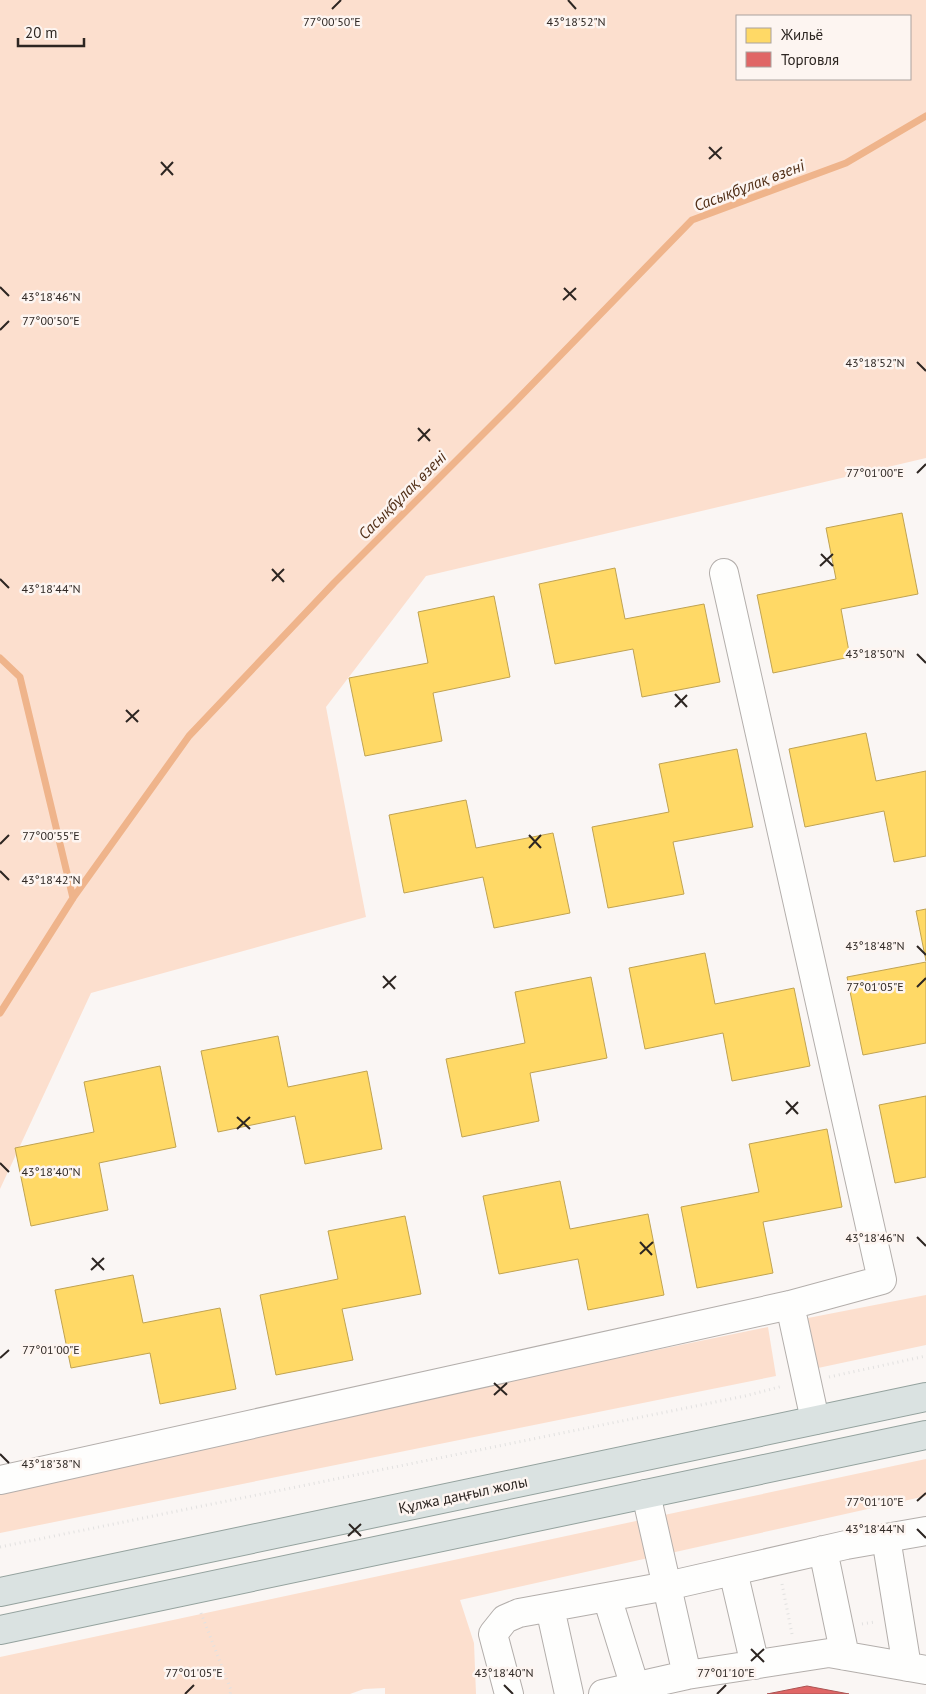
<svg xmlns="http://www.w3.org/2000/svg" width="926" height="1694" font-family="'PT Sans',sans-serif">
<rect width="100%" height="100%" fill="#faf6f4"/>
<path fill="#fcdfce" fill-rule="evenodd" d="M 0,0 L 926,0 L 926,458 L 426,576 L 326,707 L 366,917 L 91,993 L 0,1189 ZM 737,16 L 910,16 L 910,79 L 737,79 Z
M 926,1295 L 926,1345 L 818,1368 L 808,1318 Z
M 768,1327 L 776,1376 L 0,1533 L 0,1486 Z
M 926,1459 L 926,1496 L 460,1600 L 474,1643 L 476,1694 L 385,1694 L 385,1688 L 364,1689 L 350,1694 L 0,1694 L 0,1657 Z"/>
<path fill="#ffd966" stroke="#c0a352" d="M 902,513 L 918,594 L 841,609 L 850,657 L 773,673 L 757,595 L 836,579 L 826,528 Z
M 615,568 L 625,619 L 704,604 L 720,682 L 642,697 L 633,649 L 555,664 L 539,584 Z
M 494,596 L 510,677 L 433,693 L 442,741 L 365,756 L 349,678 L 428,663 L 418,612 Z
M 866,733 L 876,781 L 926,771 L 926,856 L 894,862 L 884,811 L 805,827 L 789,749 Z
M 737,749 L 753,827 L 673,842 L 684,894 L 608,908 L 592,827 L 669,812 L 659,764 Z
M 466,800 L 476,848 L 553,833 L 570,913 L 494,928 L 483,877 L 404,893 L 389,815 Z
M 926,909 L 926,961 L 916,911 Z
M 705,953 L 715,1004 L 794,988 L 810,1066 L 732,1081 L 723,1033 L 645,1049 L 629,968 Z
M 926,962 L 926,1043 L 863,1055 L 847,977 Z
M 591,977 L 607,1058 L 530,1073 L 539,1121 L 462,1137 L 446,1059 L 525,1043 L 515,992 Z
M 278,1036 L 288,1087 L 367,1071 L 382,1149 L 305,1164 L 295,1116 L 218,1132 L 201,1051 Z
M 160,1066 L 176,1147 L 99,1163 L 108,1210 L 31,1226 L 15,1148 L 94,1132 L 84,1082 Z
M 926,1096 L 926,1177 L 895,1183 L 879,1105 Z
M 827,1129 L 842,1207 L 763,1222 L 773,1273 L 697,1288 L 681,1207 L 759,1192 L 749,1144 Z
M 560,1181 L 570,1229 L 648,1214 L 664,1295 L 588,1310 L 578,1259 L 499,1274 L 483,1196 Z
M 405,1216 L 421,1294 L 342,1309 L 353,1360 L 276,1375 L 260,1295 L 338,1279 L 328,1231 Z
M 133,1275 L 143,1323 L 220,1308 L 236,1389 L 160,1404 L 150,1353 L 71,1368 L 55,1290 Z"/>
<path fill="#e06666" stroke="#aa5352" d="M 807,1686 L 849,1694 L 767,1694 Z"/>
<g fill="none" stroke-linecap="round" stroke-linejoin="round">
<path stroke="#efb48b" stroke-width="7" d="M 0,658 L 20,677 L 73,898
M 0,1013 L 73,898 L 189,736 L 334,583 L 513,404 L 692,220 L 846,163 L 926,116"/>
<g stroke="#b3aeab" stroke-width="30">
<path id="minor" d="M 790,1305 L 815,1420
M 0,1480 L 790,1305 L 882,1280 L 724,573
M 646,1494 L 687,1675 L 829,1653 L 926,1670
M 886,1538 L 907,1667
M 823,1550 L 845,1656
M 733,1571 L 755,1665
M 607,1597 L 635,1687
M 550,1608 L 569,1694
M 509,1694 L 493,1634 L 505,1619 L 519,1613 L 667,1586 L 846,1545 L 926,1531
M 603,1694 L 687,1675"/>
</g>
<g stroke="#94a29e" stroke-width="30">
<path id="major" d="M 0,1592 L 926,1397
M 0,1630 L 926,1435"/>
</g>
<path stroke="#e2e1e0" stroke-width="3" stroke-dasharray="1 4" stroke-linecap="butt" d="M 829,1377 L 926,1356
M 0,1547 L 745,1396 L 783,1386
M 782,1584 L 792,1634
M 201,1613 L 231,1690 L 230,1694
M 862,1624 L 875,1622"/>
<use href="#minor" stroke="#fefefd" stroke-width="28"/>
<use href="#major" stroke="#dae2e1" stroke-width="28"/>
</g>
<path fill="none" stroke="#2d2622" stroke-width="2" d="M 568,0 L 576,9M 332,9 L 341,0M 709,147 L 721,159M 709,159 L 722,147M 161,162 L 173,175M 161,175 L 173,162M 0,287 L 9,296M 564,288 L 576,300M 563,300 L 576,288M 0,330 L 9,321M 917,362 L 926,371M 418,428 L 430,441M 418,441 L 430,429M 917,473 L 926,464M 821,554 L 833,566M 820,566 L 833,554M 272,569 L 284,582M 0,579 L 9,588M 272,581 L 284,569M 917,654 L 926,663M 675,694 L 687,707M 675,707 L 687,695M 126,710 L 138,722M 126,722 L 139,710M 529,835 L 541,848M 0,844 L 9,835M 529,848 L 541,835M 0,871 L 9,880M 917,946 L 926,955M 383,976 L 395,989M 917,987 L 926,978M 383,988 L 396,976M 786,1101 L 798,1114M 786,1114 L 798,1102M 237,1117 L 250,1129M 237,1129 L 250,1117M 0,1163 L 9,1172M 917,1237 L 926,1246M 640,1242 L 652,1255M 640,1254 L 653,1242M 92,1258 L 104,1270M 91,1270 L 104,1258M 0,1358 L 9,1350M 494,1383 L 507,1395M 494,1395 L 507,1383M 0,1454 L 9,1463M 917,1501 L 926,1493M 349,1524 L 361,1536M 917,1529 L 926,1538M 348,1536 L 361,1524M 751,1649 L 764,1662M 751,1661 L 764,1649M 504,1685 L 513,1694M 185,1694 L 194,1685M 717,1694 L 726,1685"/>
<g text-anchor="middle" stroke-width="5" stroke-linejoin="round" paint-order="stroke">
<g font-size="15" fill="#2d2622" stroke="#fdf5f1">
<text transform="translate(463 1495) rotate(-12)" y="5">Құлжа даңғыл жолы</text>
</g>
<g font-size="16" font-style="italic" fill="#512f17" stroke="#fdf5f1">
<text transform="translate(749 185) rotate(-21)" y="6">Сасықбұлақ өзені</text>
<text transform="translate(402 495) rotate(-45)" y="6">Сасықбұлақ өзені</text>
</g>
</g>
<g font-size="12" text-anchor="middle" fill="#2d2622" stroke="#fdf5f1" stroke-width="5" stroke-linejoin="round" paint-order="stroke">
<text x="332" y="26">77°00'50"E</text>
<text x="576" y="26">43°18'52"N</text>
<text x="51" y="301">43°18'46"N</text>
<text x="51" y="325">77°00'50"E</text>
<text x="875" y="367">43°18'52"N</text>
<text x="875" y="477">77°01'00"E</text>
<text x="51" y="593">43°18'44"N</text>
<text x="875" y="658">43°18'50"N</text>
<text x="51" y="840">77°00'55"E</text>
<text x="51" y="884">43°18'42"N</text>
<text x="875" y="950">43°18'48"N</text>
<text x="875" y="991">77°01'05"E</text>
<text x="51" y="1176">43°18'40"N</text>
<text x="875" y="1242">43°18'46"N</text>
<text x="51" y="1354">77°01'00"E</text>
<text x="51" y="1468">43°18'38"N</text>
<text x="875" y="1506">77°01'10"E</text>
<text x="875" y="1533">43°18'44"N</text>
<text x="504" y="1677">43°18'40"N</text>
<text x="194" y="1677">77°01'05"E</text>
<text x="726" y="1677">77°01'10"E</text>
</g>
<rect x="736" y="15" width="175" height="65" fill="#fdf5f1" stroke="#aaa29e"/>
<rect x="746" y="28" width="25" height="15" fill="#ffd966" stroke="#aaa29e"/>
<text x="781" y="40" font-size="15" fill="#2d2622">Жильё</text>
<rect x="746" y="52" width="25" height="15" fill="#e06666" stroke="#aaa29e"/>
<text x="781" y="65" font-size="15" fill="#2d2622">Торговля</text>
<path d="M18 38v8h66v-8" fill="none" stroke="#2d2622" stroke-width="2.5"/>
<text x="25" y="38" font-size="15" fill="#2d2622" stroke="#fdf5f1" stroke-width="4" paint-order="stroke">20 m</text>
</svg>
